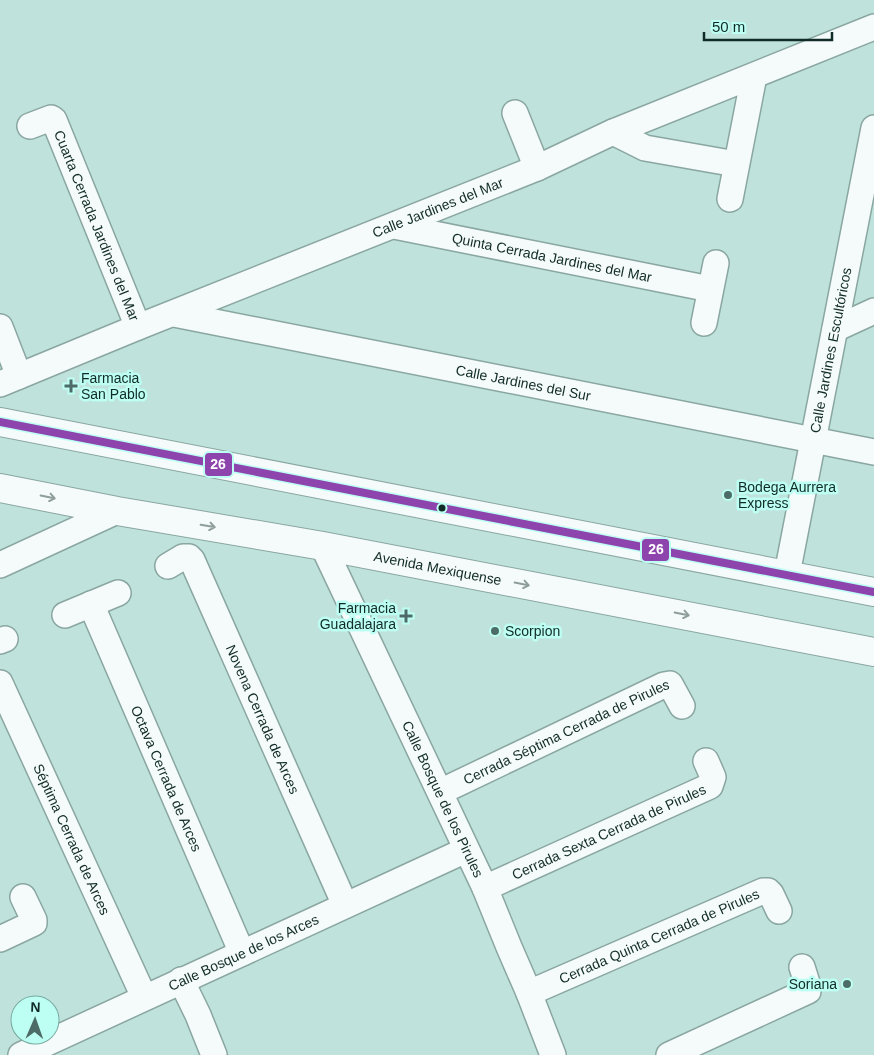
<svg xmlns="http://www.w3.org/2000/svg" width="874" height="1055" font-family="Arial,sans-serif">
<rect width="100%" height="100%" fill="#bfe3dc"/>
<g fill="none" stroke-linecap="round" stroke-linejoin="round">
<g stroke="#8aa6a1" stroke-width="28">
<g id="minor">
<path d="M 515,113 L 537,168"/>
<path id="s1" d="M 30,126 L 51,118 L 54,120 L 138,327"/>
<path d="M 613,132 L 645,148 L 736,164"/>
<path d="M 730,199 L 754,76"/>
<path id="s2" d="M 394,226 L 710,289"/>
<path id="s3" d="M 174,314 L 874,452"/>
<path d="M 704,323 L 716,263"/>
<path d="M 0,327 L 19,376"/>
<path d="M 835,329 L 874,311"/>
<path id="s4" d="M 0,384 L 138,327 L 537,168 L 613,132 L 874,27"/>
<path id="s5" d="M 323,546 L 485,888 L 509,947 L 529,993 L 553,1055"/>
<path d="M 0,565 L 117,511"/>
<path id="s6" d="M 168,566 L 183,557 L 189,557 L 192,560 L 345,905"/>
<path id="s7" d="M 787,574 L 874,128"/>
<path id="s8" d="M 91,604 L 242,953"/>
<path d="M 65,615 L 118,593"/>
<path d="M 0,641 L 5,639"/>
<path id="s9" d="M 0,683 L 144,997"/>
<path id="s10" d="M 440,792 L 664,685 L 670,684 L 682,706"/>
<path id="s11" d="M 485,888 L 710,786 L 713,777 L 706,761"/>
<path d="M 0,939 L 34,923 L 34,920 L 23,897"/>
<path d="M 181,980 L 198,1015 L 214,1055"/>
<path id="s12" d="M 529,993 L 763,891 L 768,891 L 771,894 L 779,911"/>
<path id="s13" d="M 21,1055 L 466,850"/>
<path d="M 669,1055 L 808,991 L 808,986 L 802,967"/>
</g>
</g>
<g stroke="#8aa6a1" stroke-width="30">
<g id="major">
<path d="M 0,422 L 874,592"/>
<path id="s14" d="M 0,488 L 117,511 L 323,546 L 874,652"/>
</g>
</g>
<use href="#minor" stroke="#f5fbfa" stroke-width="25"/>
<use href="#major" stroke="#f5fbfa" stroke-width="28"/>
<g stroke="#bdfff3" stroke-width="11">
<path id="bus-1" d="M 0,422 L 874,592"/>
</g>
<use href="#bus-1" stroke="#8e44ad" stroke-width="8"/>
</g>
<defs><path id="oneway-shaft" d="M-6 0H5M1.5-3L5.5 0L1.5 3" fill="none" stroke-width="1.6" stroke-linecap="round" stroke-linejoin="round" transform="scale(1.25)"/></defs>
<g stroke="#8e9e9c">
<use href="#oneway-shaft" transform="translate(48 497) rotate(11)"/>
<use href="#oneway-shaft" transform="translate(208 526) rotate(10)"/>
<use href="#oneway-shaft" transform="translate(522 584) rotate(11)"/>
<use href="#oneway-shaft" transform="translate(682 614) rotate(11)"/>
</g>
<g fill="#4e6c67" stroke="#bdfff3" stroke-width="2">
<path d="M68.5 378.5h5v5h5v5h-5v5h-5v-5h-5v-5h5z"/>
<circle cx="728" cy="495" r="5"/>
<path d="M403.5 608.5h5v5h5v5h-5v5h-5v-5h-5v-5h5z"/>
<circle cx="495" cy="631" r="5"/>
<circle cx="847" cy="984" r="5"/>
</g>
<circle fill="#112c28" stroke="#bdfff3" stroke-width="2" cx="442" cy="508" r="4.5"/>
<g text-anchor="middle" stroke-width="5" stroke-linejoin="round" paint-order="stroke">
<g font-size="14" fill="#112c28" stroke="#bdfff3">
<text dy="5" stroke="none"><textPath href="#s4" startOffset="472">Calle Jardines del Mar</textPath></text>
<text dy="5" stroke="none"><textPath href="#s1" startOffset="140">Cuarta Cerrada Jardines del Mar</textPath></text>
<text dy="5" stroke="none"><textPath href="#s2" startOffset="161">Quinta Cerrada Jardines del Mar</textPath></text>
<text dy="5" stroke="none"><textPath href="#s7" startOffset="228">Calle Jardines Escultóricos</textPath></text>
<text dy="5" stroke="none"><textPath href="#s3" startOffset="356">Calle Jardines del Sur</textPath></text>
<text dy="5" stroke="none"><textPath href="#s14" startOffset="445">Avenida Mexiquense</textPath></text>
<text dy="5" stroke="none"><textPath href="#s6" startOffset="202">Novena Cerrada de Arces</textPath></text>
<text dy="5" stroke="none"><textPath href="#s10" startOffset="140">Cerrada Séptima Cerrada de Pirules</textPath></text>
<text dy="5" stroke="none"><textPath href="#s8" startOffset="190">Octava Cerrada de Arces</textPath></text>
<text dy="5" stroke="none"><textPath href="#s5" startOffset="280">Calle Bosque de los Pirules</textPath></text>
<text dy="5" stroke="none"><textPath href="#s11" startOffset="136">Cerrada Sexta Cerrada de Pirules</textPath></text>
<text dy="5" stroke="none"><textPath href="#s9" startOffset="172">Séptima Cerrada de Arces</textPath></text>
<text dy="5" stroke="none"><textPath href="#s12" startOffset="142">Cerrada Quinta Cerrada de Pirules</textPath></text>
<text dy="5" stroke="none"><textPath href="#s13" startOffset="245">Calle Bosque de los Arces</textPath></text>
</g>
<g font-size="14" fill="#112c28" stroke="#bdfff3" text-anchor="start">
<text x="81" y="383">Farmacia<tspan x="81" dy="16">San Pablo</tspan></text>
<text x="738" y="492">Bodega Aurrera<tspan x="738" dy="16">Express</tspan></text>
<text x="396" y="613" text-anchor="end">Farmacia<tspan x="396" dy="16">Guadalajara</tspan></text>
<text x="505" y="636">Scorpion</text>
<text x="837" y="989" text-anchor="end">Soriana</text>
</g>
</g>
<g stroke="#bdfff3" stroke-width="2">
<rect x="204" y="452" width="29" height="25" rx="5" fill="#8e44ad"/>
<rect x="641" y="538" width="29" height="24" rx="5" fill="#8e44ad"/>
</g>
<g font-size="14" text-anchor="middle" font-weight="bold" fill="#fff">
<text x="218" y="469">26</text>
<text x="656" y="554">26</text>
</g>
<g transform="translate(35 1020) rotate(2)"><circle r="24" fill="#bdfff3" stroke="#78aba2"/>
<path d="M0-4L9 19L0 12L-9 19Z" fill="#4e6c67"/>
<text y="-8" font-size="14" font-weight="bold" text-anchor="middle" fill="#112c28">N</text>
</g>
<path d="M704 32v8h128v-8" fill="none" stroke="#112c28" stroke-width="2.5"/>
<text x="712" y="32" font-size="15" fill="#112c28" stroke="#bdfff3" stroke-width="4" paint-order="stroke">50 m</text>
</svg>
